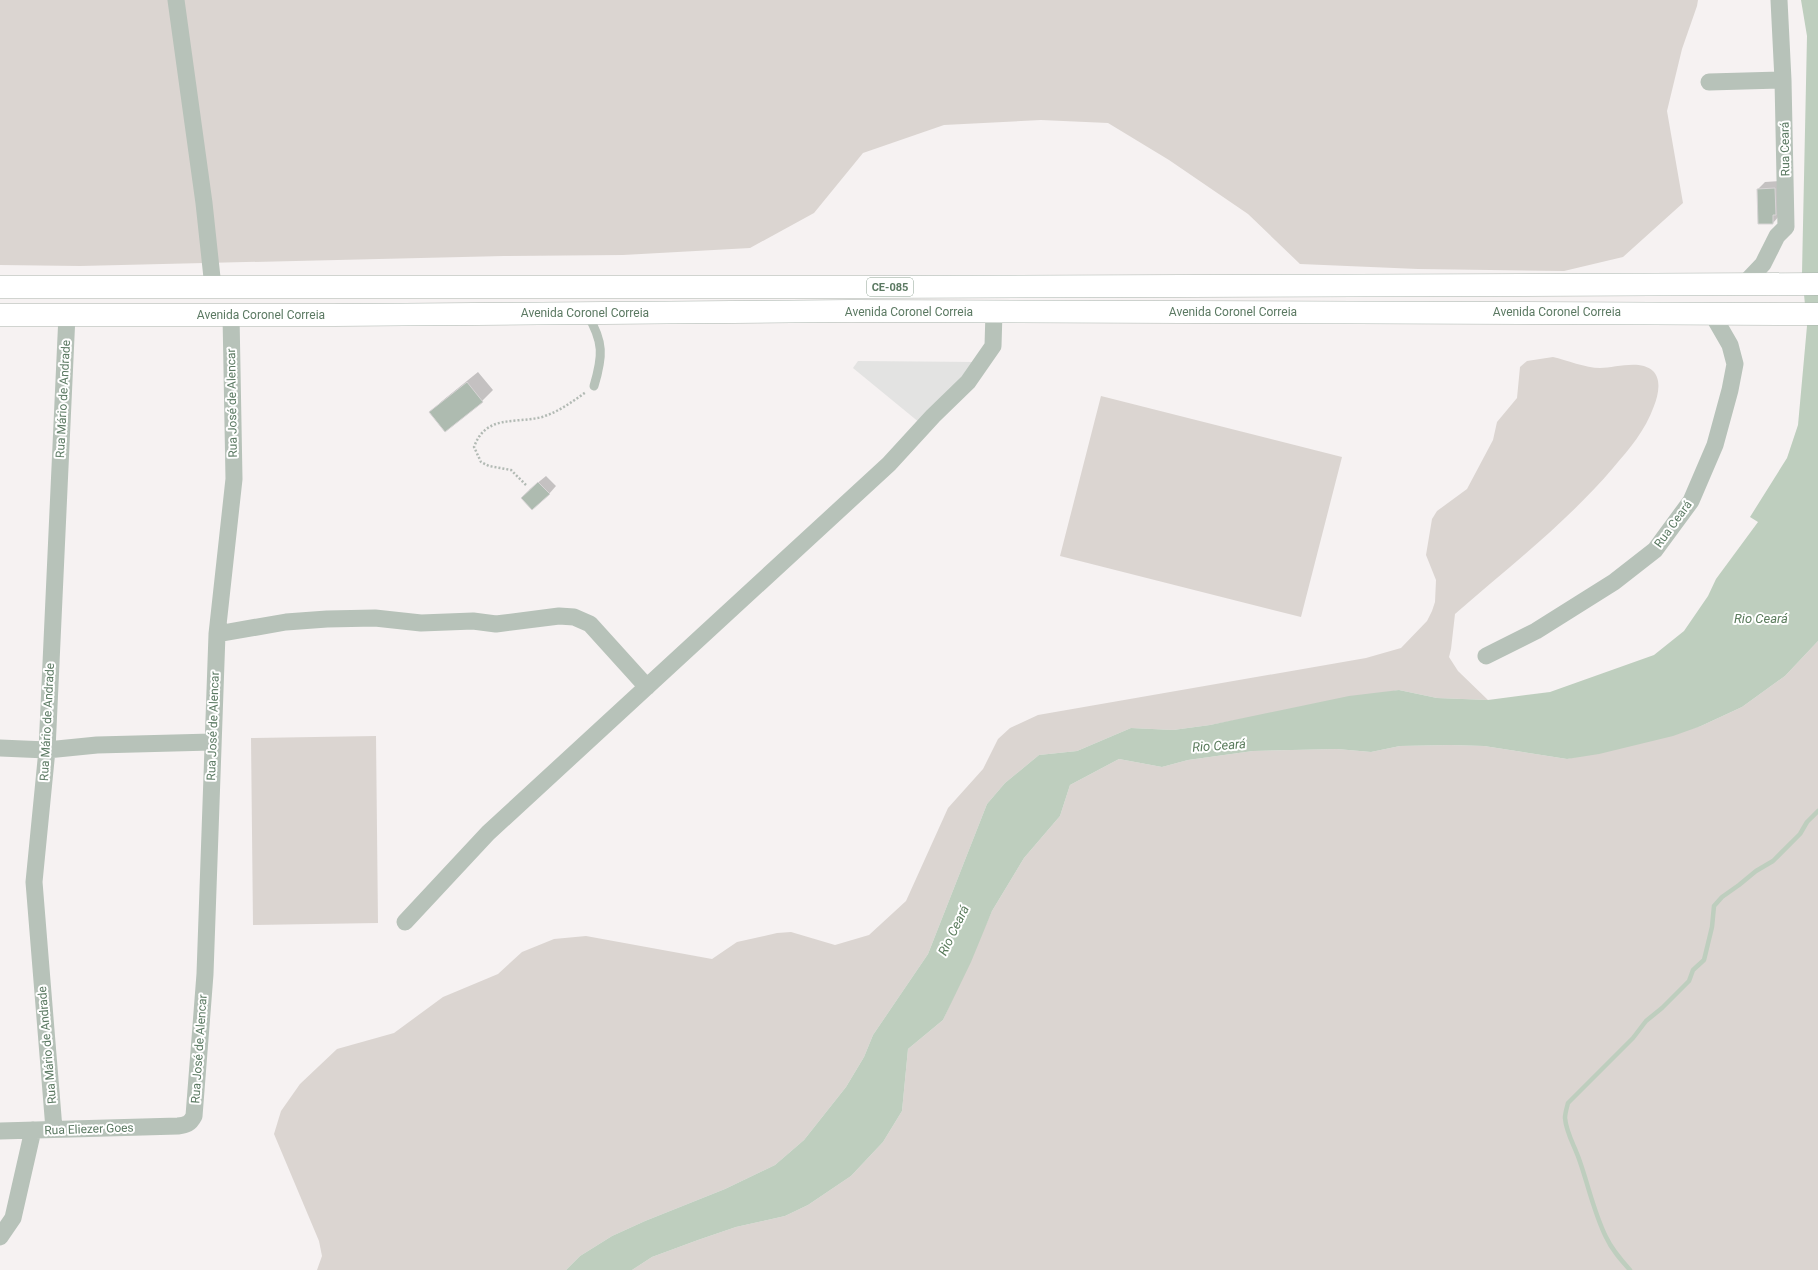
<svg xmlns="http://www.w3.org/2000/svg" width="1818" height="1270" font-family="Roboto,sans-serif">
<rect width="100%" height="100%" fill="#f6f2f2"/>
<path fill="#e3e3e2" d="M 858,361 L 977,362 L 920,423 L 853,368 Z"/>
<path fill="#dbd5d1" d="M 0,0 L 1698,0 L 1697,6 L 1682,49 L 1667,111 L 1683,203 L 1623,257 L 1564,271 L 1418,269 L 1300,264 L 1248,214 L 1169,160 L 1108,123 L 1041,120 L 944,125 L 863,153 L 814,213 L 750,248 L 623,255 L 504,256 L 80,266 L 0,265 Z
M 1553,357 C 1566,360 1586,368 1600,368 C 1615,368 1640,359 1653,371 C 1662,380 1658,396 1654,406 C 1645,431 1630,448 1613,468 C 1566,523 1509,567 1455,614 L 1451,649 L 1449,657 L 1458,671 L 1488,700 L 1437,698 L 1399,690 L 1210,725 L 1173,730 L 1131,728 L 1077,751 L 1039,755 L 1005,783 L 987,804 L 928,954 L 873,1035 L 864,1057 L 846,1087 L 804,1140 L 775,1165 L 725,1189 L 645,1221 L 612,1236 L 580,1256 L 566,1270 L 317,1270 L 322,1256 L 319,1241 L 274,1134 L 281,1111 L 300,1084 L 337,1049 L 394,1033 L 443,997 L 498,974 L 522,952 L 554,939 L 586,936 L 712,959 L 737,942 L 777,933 L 791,932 L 835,945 L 869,935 L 906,901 L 948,808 L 983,769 L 998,739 L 1010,728 L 1038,715 L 1366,658 L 1401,648 L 1427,621 L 1432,611 L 1435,602 L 1436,580 L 1426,555 L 1432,519 L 1437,511 L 1467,489 L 1493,440 L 1497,422 L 1517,398 L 1520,367 L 1527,361 Z
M 1101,396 L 1342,457 L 1301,617 L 1060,556 Z
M 1818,641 L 1818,1270 L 632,1270 L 652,1257 L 698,1240 L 736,1227 L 785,1216 L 808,1205 L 851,1176 L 883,1142 L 902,1111 L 908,1049 L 943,1020 L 992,911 L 1024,858 L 1060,816 L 1070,785 L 1119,759 L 1162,767 L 1188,760 L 1253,751 L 1337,749 L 1371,752 L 1400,746 L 1450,745 L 1484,746 L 1567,759 L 1701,726 L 1742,707 L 1785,676 Z
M 376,736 L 378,923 L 253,925 L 251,738 Z"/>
<path fill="#becebe" d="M 1801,0 L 1818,0 L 1818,641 L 1785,676 L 1742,707 L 1701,726 L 1673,736 L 1599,754 L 1567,759 L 1484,746 L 1450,745 L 1400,746 L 1371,752 L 1337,749 L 1253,751 L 1188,760 L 1162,767 L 1119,759 L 1070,785 L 1060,816 L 1024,858 L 992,911 L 971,962 L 943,1020 L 908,1049 L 902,1111 L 883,1142 L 851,1176 L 808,1205 L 785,1216 L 736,1227 L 698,1240 L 652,1257 L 632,1270 L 566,1270 L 580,1256 L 612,1236 L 645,1221 L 725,1189 L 775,1165 L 804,1140 L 846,1087 L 864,1057 L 873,1035 L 928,954 L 987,804 L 1005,783 L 1039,755 L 1077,751 L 1131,728 L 1173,730 L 1210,725 L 1349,696 L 1399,690 L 1437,698 L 1488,700 L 1550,692 L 1654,655 L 1684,631 L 1708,596 L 1716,579 L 1758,522 L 1750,517 L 1787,458 L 1798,425 L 1807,326 L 1802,273 L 1807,36 Z"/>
<path fill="#0003" d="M 1782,181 L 1780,215 L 1773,223 L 1758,189 L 1765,182 Z
M 478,372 L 493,390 L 482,401 L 431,412 L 442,401 Z
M 546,476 L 556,486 L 549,494 L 529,490 Z"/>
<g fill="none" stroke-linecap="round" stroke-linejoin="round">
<path stroke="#becebe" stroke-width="4.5" d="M 1630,1270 C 1621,1260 1612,1250 1606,1237 C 1594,1213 1588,1184 1579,1159 C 1574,1145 1566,1132 1565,1118 C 1565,1113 1567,1107 1568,1103 L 1633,1038 L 1646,1021 L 1662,1008 L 1689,981 L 1693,970 L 1704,960 L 1712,927 L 1714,906 L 1722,897 L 1739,885 L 1756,871 L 1773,861 L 1800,834 L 1807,822 L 1818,811"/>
</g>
<path fill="#aebbb0" stroke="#d7d4d5" d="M 1775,188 L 1776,215 L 1773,215 L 1773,224 L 1758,224 L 1757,189 Z
M 467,382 L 483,402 L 445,432 L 429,412 Z
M 538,482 L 550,494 L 532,510 L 521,498 Z"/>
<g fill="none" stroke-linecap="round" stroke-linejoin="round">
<g stroke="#abb5ae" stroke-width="23">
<path id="highway" d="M 0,287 L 863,287 L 1818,284
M 0,315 L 334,315 L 851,311 L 1818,314"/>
</g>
<path stroke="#b2bab4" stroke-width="2.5" stroke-dasharray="2 2" stroke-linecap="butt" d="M 526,485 L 511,470 L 489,466 L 481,462 L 474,447 C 486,414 515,424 542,417 C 558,412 572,402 586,392"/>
<path stroke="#b7c2b9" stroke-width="9" d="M 587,314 C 604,342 603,356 594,386"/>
<path stroke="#b7c2b9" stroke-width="17" d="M 176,0 L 204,203 L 213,287
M 1709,82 L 1783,80
M 1744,284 L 1763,264 L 1777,236 L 1786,227 L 1783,80 L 1779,0
M 217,634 L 286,622 L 327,619 L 375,618 L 421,623 L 473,621 L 496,624 L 559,616 L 574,617 L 590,624 L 647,687
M 1486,656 L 1536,631 L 1614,582 L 1655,550 L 1691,501 L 1715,445 L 1730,390 L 1735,364 L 1730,345 L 1711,312
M 0,748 L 47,750 L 97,745 L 212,742
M 405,922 L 488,833 L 889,464 L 933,416 L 968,382 L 993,346 L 994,312
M 54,1129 L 34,882 L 47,750 L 67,315
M 0,1131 L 178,1126 C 186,1125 190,1124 194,1116 L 205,974 L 217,634 L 234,479 L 231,315
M 0,1237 L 13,1218 L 33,1130"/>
<use href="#highway" stroke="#fff" stroke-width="22"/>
</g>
<g text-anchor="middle" stroke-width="4" stroke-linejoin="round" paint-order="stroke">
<rect fill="#fff" stroke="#8ca191" stroke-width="1" x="867" y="278" width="46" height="18" rx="3"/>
<g font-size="11" font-weight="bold" fill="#5b7962">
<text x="890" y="291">CE-085</text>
</g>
<g font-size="12" fill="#5b7962" stroke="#fff">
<text transform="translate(1785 149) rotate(-91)" y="4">Rua Ceará</text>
<text x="909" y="316">Avenida Coronel Correia</text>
<text x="1233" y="316">Avenida Coronel Correia</text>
<text x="1557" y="316">Avenida Coronel Correia</text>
<text x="585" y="317">Avenida Coronel Correia</text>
<text x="261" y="319">Avenida Coronel Correia</text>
<text transform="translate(63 399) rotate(-87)" y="4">Rua Mário de Andrade</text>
<text transform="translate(232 403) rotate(-91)" y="4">Rua José de Alencar</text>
<text transform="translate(1673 524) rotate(-54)" y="4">Rua Ceará</text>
<text transform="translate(47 722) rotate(-87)" y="4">Rua Mário de Andrade</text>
<text transform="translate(213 726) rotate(-88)" y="4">Rua José de Alencar</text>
<text transform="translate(47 1045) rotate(-95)" y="4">Rua Mário de Andrade</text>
<text transform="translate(199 1049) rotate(-86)" y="4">Rua José de Alencar</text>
<text transform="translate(89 1129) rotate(-2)" y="4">Rua Eliezer Goes</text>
</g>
<g font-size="13" font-style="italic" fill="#5a7b5c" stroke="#fff">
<text x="1761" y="623">Rio Ceará</text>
<text transform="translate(1219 745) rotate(-4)" y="5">Rio Ceará</text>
<text transform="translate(953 930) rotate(-64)" y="5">Rio Ceará</text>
</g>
</g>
</svg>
